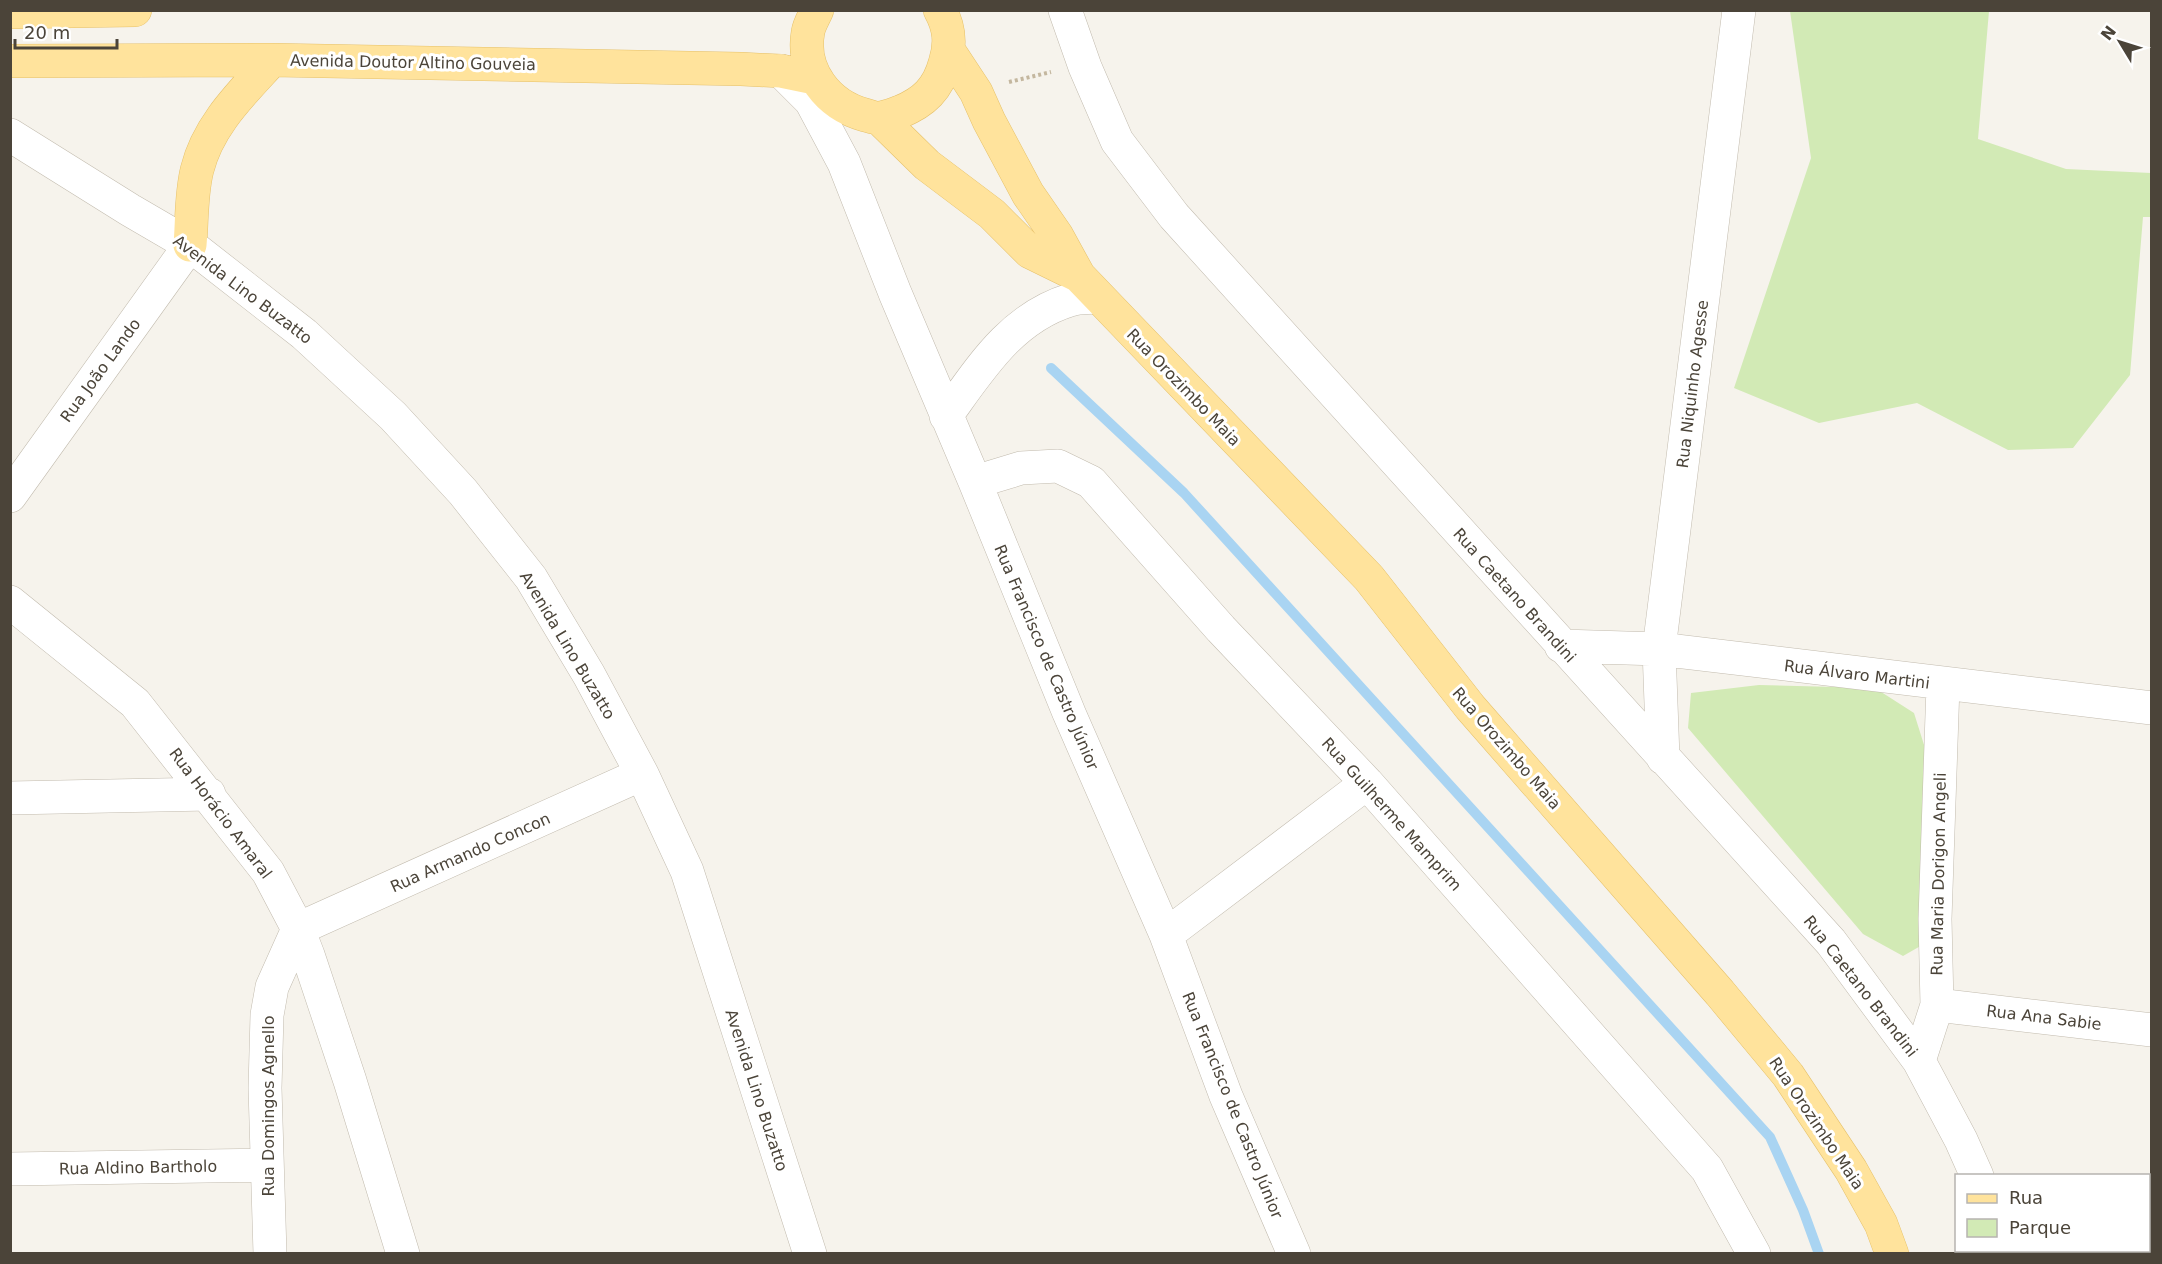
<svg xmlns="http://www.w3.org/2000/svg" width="2162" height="1264" font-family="'DejaVu Sans',sans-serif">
<rect width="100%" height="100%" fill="#f6f3ec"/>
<path fill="#d2eab5" d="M 1790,11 L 1989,11 L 1978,139 L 2066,169 L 2151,173 L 2151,217 L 2143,217 L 2130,375 L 2073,448 L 2008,450 L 1917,403 L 1819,423 L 1734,388 L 1811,158 Z
M 1759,685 L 1875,688 L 1914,713 L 1931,767 L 1924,944 L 1903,956 L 1863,934 L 1688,728 L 1691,693 Z"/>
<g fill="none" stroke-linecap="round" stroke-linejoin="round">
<path stroke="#a9d4f2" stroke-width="10" d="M 1051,368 L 1184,493 L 1770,1137 L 1803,1210 L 1819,1254"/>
<g stroke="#c2bbae" stroke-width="34">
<path id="minor" d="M 1065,10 L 1085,67 L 1117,141 L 1174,216 L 1831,942 L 1919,1061 L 1961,1140 L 1977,1176
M 781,71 L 811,101 L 844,163 L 895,293 L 975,482 L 1069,713 L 1166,935 L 1226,1096 L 1294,1254
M 10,135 L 130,210 L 190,245 L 304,334 L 393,416 L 463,492 L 531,578 L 589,675 L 642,774 L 687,871 L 810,1254
M 946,416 C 980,369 1011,318 1070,300 C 1078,297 1089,298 1097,297
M 975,482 L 1021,468 L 1058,466 L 1091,482 L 1221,629 L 1367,783 L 1707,1169 L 1754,1254
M 10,496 L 190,245
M 10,602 L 135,703 L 268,872 L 298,929 L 308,955 L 350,1081 L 403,1254
M 1561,646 L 1659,649 L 2152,708
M 1663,758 L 1659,649 L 1739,10
M 10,798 L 209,794
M 1166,935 L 1367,783
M 1937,1005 L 2152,1030
M 1919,1061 L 1937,1005 L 1935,919 L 1943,685
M 10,1169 L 266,1165
M 2000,1250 L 2001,1254
M 270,1254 L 265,1088 L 267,1015 L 272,987 L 298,929 L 642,774"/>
</g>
<g stroke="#e6c16a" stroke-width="34">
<path id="major" d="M 817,10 C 814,17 809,25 808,32 C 801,71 828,105 865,115 C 869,116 874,118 878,118 C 884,118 894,114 900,112 C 924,102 938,89 945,63 C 951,44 950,28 940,10
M 10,12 L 135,10
M 949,51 L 976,92 L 989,121 L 1028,194 L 1057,236 L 1079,276 L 1369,578 L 1470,707 L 1720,993 L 1788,1075 L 1851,1170 L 1881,1224 L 1892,1254
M 10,61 L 272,60 L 741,69 L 781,71 L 815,78
M 879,118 L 927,165 L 992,214 L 1030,252 L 1079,276
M 190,245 C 192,221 191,194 197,170 C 208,125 242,93 272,60"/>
</g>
<path stroke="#c4b79f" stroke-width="4" stroke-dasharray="3 3" stroke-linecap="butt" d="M 1009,82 L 1051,72"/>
<use href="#minor" stroke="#fff" stroke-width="33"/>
<use href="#major" stroke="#ffe39c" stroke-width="33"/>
</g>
<g text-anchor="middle" stroke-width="6" stroke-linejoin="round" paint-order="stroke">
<g font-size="16" fill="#4b4439" stroke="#fff">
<text transform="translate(413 62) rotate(1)" y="6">Avenida Doutor Altino Gouveia</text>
<text transform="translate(243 289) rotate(37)" y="6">Avenida Lino Buzatto</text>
<text transform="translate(100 370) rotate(-54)" y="6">Rua João Lando</text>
<text transform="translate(1692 384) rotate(-83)" y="6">Rua Niquinho Agesse</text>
<text transform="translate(1184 387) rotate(46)" y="6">Rua Orozimbo Maia</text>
<text transform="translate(1515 595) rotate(48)" y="6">Rua Caetano Brandini</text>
<text transform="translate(568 645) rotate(59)" y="6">Avenida Lino Buzatto</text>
<text transform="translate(1047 657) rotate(67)" y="6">Rua Francisco de Castro Júnior</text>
<text transform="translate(1857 674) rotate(7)" y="6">Rua Álvaro Martini</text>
<text transform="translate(1507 748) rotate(49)" y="6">Rua Orozimbo Maia</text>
<text transform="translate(221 813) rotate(53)" y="6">Rua Horácio Amaral</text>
<text transform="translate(1392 814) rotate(48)" y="6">Rua Guilherme Mamprim</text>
<text transform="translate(470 852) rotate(-24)" y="6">Rua Armando Concon</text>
<text transform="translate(1938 874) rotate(-89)" y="6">Rua Maria Dorigon Angeli</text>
<text transform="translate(1861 986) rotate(52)" y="6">Rua Caetano Brandini</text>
<text transform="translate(2044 1017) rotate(7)" y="6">Rua Ana Sabie</text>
<text transform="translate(757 1090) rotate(72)" y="6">Avenida Lino Buzatto</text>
<text transform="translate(1233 1105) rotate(68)" y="6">Rua Francisco de Castro Júnior</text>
<text transform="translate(268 1106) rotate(-90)" y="6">Rua Domingos Agnello</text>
<text transform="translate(1817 1123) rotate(56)" y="6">Rua Orozimbo Maia</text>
<text transform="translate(138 1167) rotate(-1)" y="6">Rua Aldino Bartholo</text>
</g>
</g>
<rect width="2162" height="1264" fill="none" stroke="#4b4439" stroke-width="24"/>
<rect x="1955" y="1174" width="195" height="78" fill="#ffffff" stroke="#b7b4b0" stroke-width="1.5"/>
<rect x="1967" y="1194" width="30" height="9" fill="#ffe39c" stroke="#b7b4b0" stroke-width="1.5"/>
<text x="2009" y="1204" font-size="18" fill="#4b4439">Rua</text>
<rect x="1967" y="1219" width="30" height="18" fill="#d2eab5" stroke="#b7b4b0" stroke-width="1.5"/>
<text x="2009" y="1234" font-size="18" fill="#4b4439">Parque</text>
<g transform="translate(2120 42) rotate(308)" stroke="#ffffff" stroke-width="4.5" paint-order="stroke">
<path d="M0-4.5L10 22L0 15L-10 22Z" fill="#4b4439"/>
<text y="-9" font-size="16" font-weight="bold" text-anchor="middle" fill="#4b4439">N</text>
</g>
<path d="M15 39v9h102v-9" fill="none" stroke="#4b4439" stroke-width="3"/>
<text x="24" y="39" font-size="18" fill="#4b4439" stroke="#ffffff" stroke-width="4.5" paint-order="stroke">20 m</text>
</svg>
